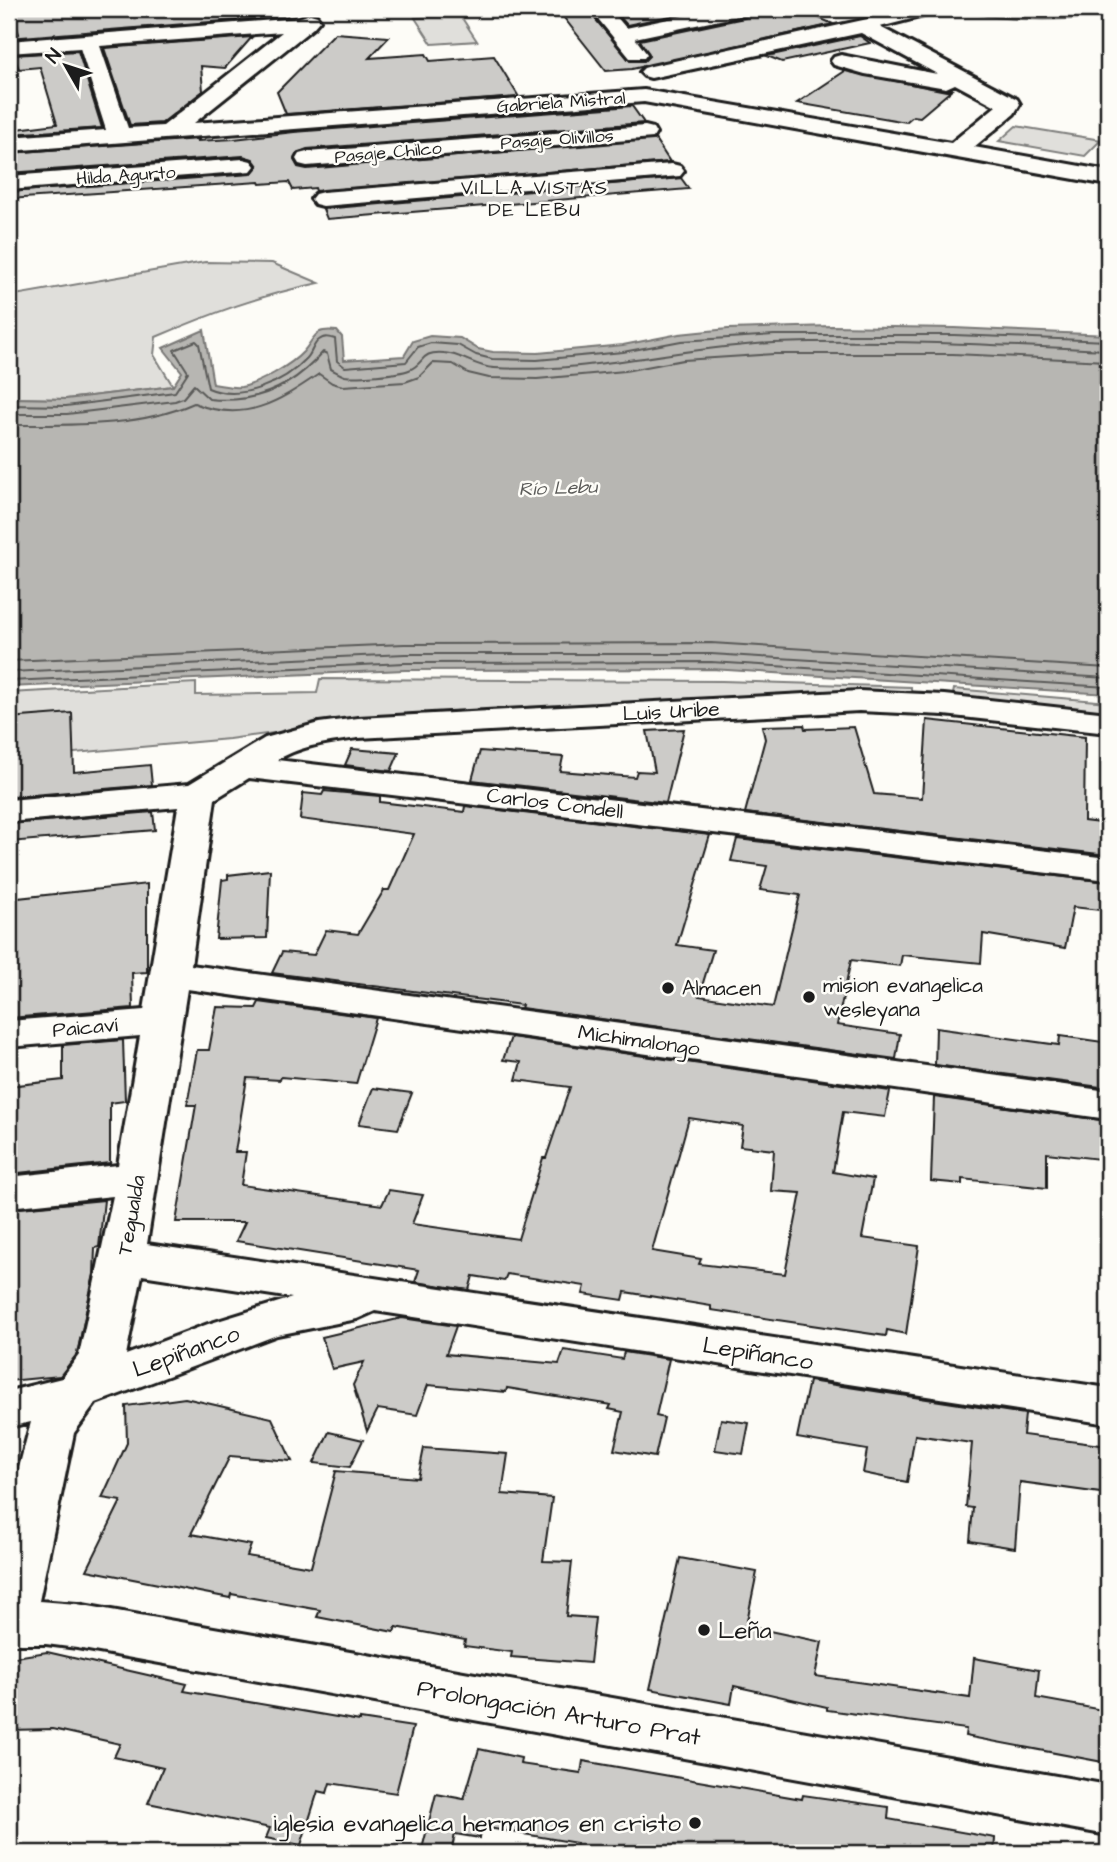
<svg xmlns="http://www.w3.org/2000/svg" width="1117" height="1862" font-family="'Architects Daughter',sans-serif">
<rect width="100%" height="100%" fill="#fdfcf7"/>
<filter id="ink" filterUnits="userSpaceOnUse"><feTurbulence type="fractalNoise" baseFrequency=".0143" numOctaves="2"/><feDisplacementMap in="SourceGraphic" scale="14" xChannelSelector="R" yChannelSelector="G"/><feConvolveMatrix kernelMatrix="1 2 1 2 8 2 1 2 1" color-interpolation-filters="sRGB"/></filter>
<g filter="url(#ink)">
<path fill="#e0dfdb" stroke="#7e7e7c" stroke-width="2" d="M 966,9 L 1108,9 L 1108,17 C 1080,19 987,24 966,9 Z
M 460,15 L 477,41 L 432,44 L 415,18 Z
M 1016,126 L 1101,140 L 1085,156 L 999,141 Z
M 205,262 L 272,263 L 319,283 C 261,295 210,314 156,337 L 154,355 L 173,386 L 66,399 L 9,398 L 9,296 Z
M 320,679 L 722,681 L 911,687 L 911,692 L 953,694 L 954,689 L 1108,702 L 1108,717 L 920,699 L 296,730 L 229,739 L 9,759 L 9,693 L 196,683 L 196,695 L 317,693 Z"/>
<path fill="#b7b6b2" stroke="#797876" stroke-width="2" d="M 832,326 L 954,328 L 1108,335 L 1108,694 L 711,669 L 405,670 L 9,687 L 9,398 L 66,399 L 173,386 L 182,372 L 163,348 L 204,330 L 213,384 C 221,385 232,388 241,387 C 258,384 291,365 303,352 C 316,337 313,328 337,331 L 342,337 L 344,360 L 404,356 L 413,341 L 430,336 L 460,338 L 478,349 L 493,352 L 538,353 L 623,345 L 679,334 L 728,329 Z"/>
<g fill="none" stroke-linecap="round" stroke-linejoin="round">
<path stroke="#5a5a58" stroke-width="2" d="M 9,405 L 66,406 L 175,392 L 188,372 L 174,350 L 196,341 L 199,344 L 208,388 C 240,402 284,383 307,358 C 312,353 313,344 319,340 C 324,336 329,337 335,339 L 337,361 L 345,367 L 406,362 L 418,347 L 431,343 L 458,345 L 476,355 L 492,359 L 537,360 L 623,352 L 681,341 L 774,335 L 954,335 L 1108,341
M 9,414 L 67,414 L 175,401 L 183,398 L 194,385 L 209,399 C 255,404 293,387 323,352 L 327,354 L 331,369 C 335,371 341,375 345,376 C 355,378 399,374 409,370 C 426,363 419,351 444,353 C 462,354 475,367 494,368 C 588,374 680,347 774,343 C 885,339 997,345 1108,350
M 9,425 C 69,425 138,428 194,403 C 244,424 278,402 319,374 L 332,383 L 343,386 L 405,382 L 419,377 L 433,363 L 453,364 L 468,373 L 489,378 L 537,379 L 625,371 L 683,360 L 774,354 L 953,354 L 1108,361
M 9,661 L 404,644 L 711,643 L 1108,668
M 9,672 L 405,654 L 711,654 L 1108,678
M 9,681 L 405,663 L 711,662 L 1108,687"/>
</g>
<path fill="#cccbc8" stroke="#1c1c1c" stroke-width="2" fill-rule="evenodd" d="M 11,9 L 229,9 L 231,12 L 290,9 L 287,16 L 9,38 L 9,35 L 19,34 Z
M 557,9 L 587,9 L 630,61 L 644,61 L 649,56 L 640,40 L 744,18 L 752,15 L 756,9 L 799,9 L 833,24 L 632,69 L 606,71 Z
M 613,9 L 704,9 L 627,25 Z
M 335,33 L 389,37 L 369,58 L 426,54 L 430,61 L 494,56 L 519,97 L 286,114 L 277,92 Z
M 860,36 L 870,43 L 782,62 L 767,56 Z
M 252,37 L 225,68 L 201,66 L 203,91 L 162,123 L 130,125 L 104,48 Z
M 78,51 L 102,128 L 9,134 L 9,130 L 57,124 L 40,67 L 19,69 L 13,55 Z
M 845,71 L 946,91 L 953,89 L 920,117 L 913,116 L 906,122 L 797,103 Z
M 632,106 L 644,123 L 307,149 L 297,153 L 294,160 L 298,167 L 307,169 L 655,139 L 670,162 L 316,191 L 315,188 L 293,190 L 289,182 L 260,184 L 259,182 L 9,199 L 9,192 L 251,174 L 258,166 L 253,159 L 243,156 L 9,173 L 9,153 L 199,139 L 198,141 L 234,139 L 294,132 Z
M 681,178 L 689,189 L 327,219 L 323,209 Z
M 72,713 L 74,772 L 150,765 L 152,785 L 9,797 L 9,718 Z
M 927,720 L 1085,737 L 1084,821 L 1108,824 L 1108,855 L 745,813 L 765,739 L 762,726 L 804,725 L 805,729 L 854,727 L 874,794 L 922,798 Z
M 684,729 L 666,803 L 472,780 L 480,751 L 563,757 L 560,771 L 635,777 L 637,771 L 655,772 L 647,731 Z
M 352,749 L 399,753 L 391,771 L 345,765 Z
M 324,791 L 380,796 L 380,802 L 464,812 L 465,806 L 710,835 L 677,945 L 713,950 L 699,996 L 773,1007 L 800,895 L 760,890 L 767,866 L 731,861 L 737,839 L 1108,882 L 1108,911 L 1073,907 L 1065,948 L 983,934 L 981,963 L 902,955 L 900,966 L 851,960 L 837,1025 L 900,1034 L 896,1059 L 521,1008 L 522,1005 L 272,973 L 282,952 L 314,955 L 326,930 L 358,934 L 384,890 L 389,890 L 414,834 L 300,819 L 303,793 L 322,795 Z
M 153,812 L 155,830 L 9,842 L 9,824 Z
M 270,870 L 267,938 L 216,939 L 222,880 L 228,879 L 228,875 Z
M 147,884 L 147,972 L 132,973 L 133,1008 L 9,1018 L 9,899 Z
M 259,1002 L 376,1018 L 356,1084 L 281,1077 L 280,1080 L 247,1078 L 235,1152 L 246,1152 L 241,1185 L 382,1205 L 389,1190 L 423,1195 L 412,1224 L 518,1239 L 543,1158 L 546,1158 L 570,1087 L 516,1080 L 521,1062 L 503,1060 L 511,1037 L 890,1091 L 885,1117 L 843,1112 L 833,1172 L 873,1179 L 862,1238 L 919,1246 L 906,1334 L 887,1330 L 886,1336 L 711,1310 L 711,1306 L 625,1292 L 623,1300 L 583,1294 L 585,1286 L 507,1274 L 504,1281 L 473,1276 L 469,1290 L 415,1282 L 419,1270 L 236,1241 L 245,1222 L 176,1222 L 196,1105 L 187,1105 L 197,1050 L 209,1050 L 217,1007 L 256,1008 ZM 689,1118 L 743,1126 L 740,1146 L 774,1150 L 771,1191 L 801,1193 L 785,1274 L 699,1264 L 701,1259 L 652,1251 Z
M 936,1028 L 1059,1045 L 1060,1036 L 1103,1042 L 1102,1061 L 1108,1062 L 1108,1088 L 935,1065 Z
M 123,1040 L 125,1101 L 110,1103 L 110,1163 L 9,1174 L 9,1086 L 63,1080 L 63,1045 Z
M 373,1088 L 412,1093 L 398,1129 L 359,1124 Z
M 934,1097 L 1108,1121 L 1108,1160 L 1047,1153 L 1047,1188 L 962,1179 L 962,1184 L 931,1181 Z
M 104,1200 L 99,1247 L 95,1248 L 94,1274 L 77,1354 L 60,1376 L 9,1381 L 9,1209 Z
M 402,1318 L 456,1326 L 446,1354 L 559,1364 L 564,1350 L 622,1359 L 624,1352 L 669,1359 L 656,1416 L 664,1418 L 655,1457 L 614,1450 L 623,1412 L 609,1409 L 611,1405 L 507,1388 L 506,1392 L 428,1385 L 417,1415 L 378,1409 L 367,1431 L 353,1385 L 364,1362 L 332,1369 L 322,1337 Z
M 809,1381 L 1025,1414 L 1023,1435 L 1108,1446 L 1108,1494 L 1020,1482 L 1015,1548 L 970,1541 L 973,1508 L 966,1507 L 972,1443 L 915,1435 L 907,1482 L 863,1473 L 867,1450 L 797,1438 Z
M 185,1398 L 272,1418 L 292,1461 L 230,1456 L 191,1534 L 251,1545 L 247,1556 L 311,1567 L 336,1471 L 418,1478 L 424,1448 L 508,1454 L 502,1494 L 552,1498 L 543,1561 L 572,1562 L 566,1616 L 595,1618 L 590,1663 L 511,1657 L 512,1652 L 464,1646 L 465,1640 L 396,1627 L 394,1632 L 317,1617 L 320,1610 L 231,1594 L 230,1598 L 87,1570 L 121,1501 L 102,1498 L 127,1443 L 126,1406 Z
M 721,1419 L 749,1423 L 743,1454 L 715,1450 Z
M 329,1432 L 363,1440 L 350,1467 L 314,1463 Z
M 680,1558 L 757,1572 L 746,1626 L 822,1642 L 815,1676 L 970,1698 L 974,1658 L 1039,1670 L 1036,1698 L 1108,1711 L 1108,1763 L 965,1736 L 966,1729 L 827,1710 L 827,1707 L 734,1686 L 731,1704 L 650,1689 Z
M 47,1652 L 187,1684 L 184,1691 L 360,1721 L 360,1719 L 413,1727 L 396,1793 L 330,1783 L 327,1793 L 318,1791 L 301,1845 L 266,1838 L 270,1828 L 148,1803 L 163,1768 L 114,1757 L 120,1744 L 53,1729 L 9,1730 L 9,1658 Z
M 479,1749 L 521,1758 L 520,1764 L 581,1773 L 583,1761 L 802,1799 L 803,1795 L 889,1807 L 888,1819 L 995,1838 L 994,1853 L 575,1853 L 577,1843 L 482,1827 L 480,1838 L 455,1834 L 451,1853 L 421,1853 L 436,1794 L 464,1799 Z"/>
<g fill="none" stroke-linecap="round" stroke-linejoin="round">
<g stroke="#1c1c1c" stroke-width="6">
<path id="minor" d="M 590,9 L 610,9 L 626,28 L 716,9 L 753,9 L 750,13 L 743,15 L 635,38 L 647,54 L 644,58 L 630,58 Z
M 905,9 L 938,9 L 935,13 L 880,27 L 1017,99 L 1020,104 L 1014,114 L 974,147 L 1108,171 L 1108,185 L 644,102 L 9,151 L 9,137 L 106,130 L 80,48 L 9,53 L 9,41 L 299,18 L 310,14 L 317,16 L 320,20 L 313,28 L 194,123 L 644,90 L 951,143 L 996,106 L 955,84 L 946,88 L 865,74 L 834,65 L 831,61 L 834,57 L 841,55 L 937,74 L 861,33 L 651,78 L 644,76 L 640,72 L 644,68 L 651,66 L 863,20 ZM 282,32 L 163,126 L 128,128 L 100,46 Z
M 645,126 L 653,128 L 656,133 L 653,138 L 307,166 L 299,164 L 296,159 L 299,154 L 307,152 Z
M 243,159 L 251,161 L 255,166 L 251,171 L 9,190 L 9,176 Z
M 672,164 L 680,166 L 684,171 L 680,176 L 323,206 L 315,204 L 311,199 L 315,194 L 323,192 Z
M 859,691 L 944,695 L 1108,713 L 1108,733 L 944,715 L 859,711 L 358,738 C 330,742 302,745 277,760 L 1108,858 L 1108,880 L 249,778 L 215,799 L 191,965 L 1108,1091 L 1108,1119 L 187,989 L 147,1244 L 1108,1388 L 1108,1424 L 375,1311 L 357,1319 L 277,1335 L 96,1403 L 74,1433 L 39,1601 L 77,1604 L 1108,1785 L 1108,1835 L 77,1648 L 46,1644 L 9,1644 L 9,1506 L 31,1422 L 9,1427 L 9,1391 L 62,1378 L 79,1355 L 113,1196 L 9,1207 L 9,1177 L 118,1165 L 140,1036 L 9,1047 L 9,1021 L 144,1010 L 178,807 L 9,822 L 9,800 L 189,784 L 265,738 L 319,723 L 358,718 ZM 142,1275 L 292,1298 L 208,1324 L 126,1355 Z"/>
</g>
<use href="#minor" fill="#fdfcf7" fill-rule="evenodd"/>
</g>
</g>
<g fill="#1c1c1c" stroke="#fdfcf7" stroke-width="2.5">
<circle cx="668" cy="988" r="7"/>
<circle cx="809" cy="997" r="7"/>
<circle cx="704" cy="1630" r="7"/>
<circle cx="695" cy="1823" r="7"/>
</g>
<g text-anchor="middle" stroke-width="5" stroke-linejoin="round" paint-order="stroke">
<g font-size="18" fill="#1c1c1c" stroke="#fdfcf7">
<text transform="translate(561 102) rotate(-4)" y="6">Gabriela Mistral</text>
<text transform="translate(557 139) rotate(-4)" y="6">Pasaje Olivillos</text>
<text transform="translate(388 152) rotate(-5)" y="6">Pasaje Chilco</text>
<text transform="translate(126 175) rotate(-4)" y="6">Hilda Agurto</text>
</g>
<g font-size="19" letter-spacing="2" fill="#1c1c1c" stroke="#fdfcf7">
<text x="535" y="194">VILLA VISTAS<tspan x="535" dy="22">DE LEBU</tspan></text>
</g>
<g font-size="19" font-style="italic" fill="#5a5a58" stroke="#fdfcf7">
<text transform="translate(558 487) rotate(-2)" y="7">Río Lebu</text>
</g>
<g font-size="21" fill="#1c1c1c" stroke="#fdfcf7">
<text transform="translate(671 711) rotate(-3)" y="7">Luis Uribe</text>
<text transform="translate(555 803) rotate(7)" y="7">Carlos Condell</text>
<text transform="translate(85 1027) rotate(-5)" y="7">Paicaví</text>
<text transform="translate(639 1040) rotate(8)" y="7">Michimalongo</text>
<text transform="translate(131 1215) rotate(-80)" y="7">Tegualda</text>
</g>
<g font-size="21" fill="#1c1c1c" stroke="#fdfcf7" text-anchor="start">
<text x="823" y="992">mision evangelica<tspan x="823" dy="24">wesleyana</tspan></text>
<text x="682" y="995">Almacen</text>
</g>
<g font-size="24" fill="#1c1c1c" stroke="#fdfcf7">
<text transform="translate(186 1351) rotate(-20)" y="8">Lepiñanco</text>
<text transform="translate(758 1353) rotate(9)" y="8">Lepiñanco</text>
<text transform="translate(559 1712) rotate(10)" y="8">Prolongación Arturo Prat</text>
</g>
<g font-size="24" fill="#1c1c1c" stroke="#fdfcf7" text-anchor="start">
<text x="718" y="1638">Leña</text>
<text x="681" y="1831" text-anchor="end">iglesia evangelica hermanos en cristo</text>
</g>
</g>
<rect width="1117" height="1862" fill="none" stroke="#fdfcf7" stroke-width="35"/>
<rect x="18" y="18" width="1082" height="1827" fill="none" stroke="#1c1c1c" stroke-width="2.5" filter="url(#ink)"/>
<g transform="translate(66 66) rotate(309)" stroke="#fdfcf7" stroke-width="5" paint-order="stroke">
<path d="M0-5L12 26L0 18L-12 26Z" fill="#1c1c1c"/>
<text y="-10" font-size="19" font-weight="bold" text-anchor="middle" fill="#1c1c1c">N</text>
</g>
</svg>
